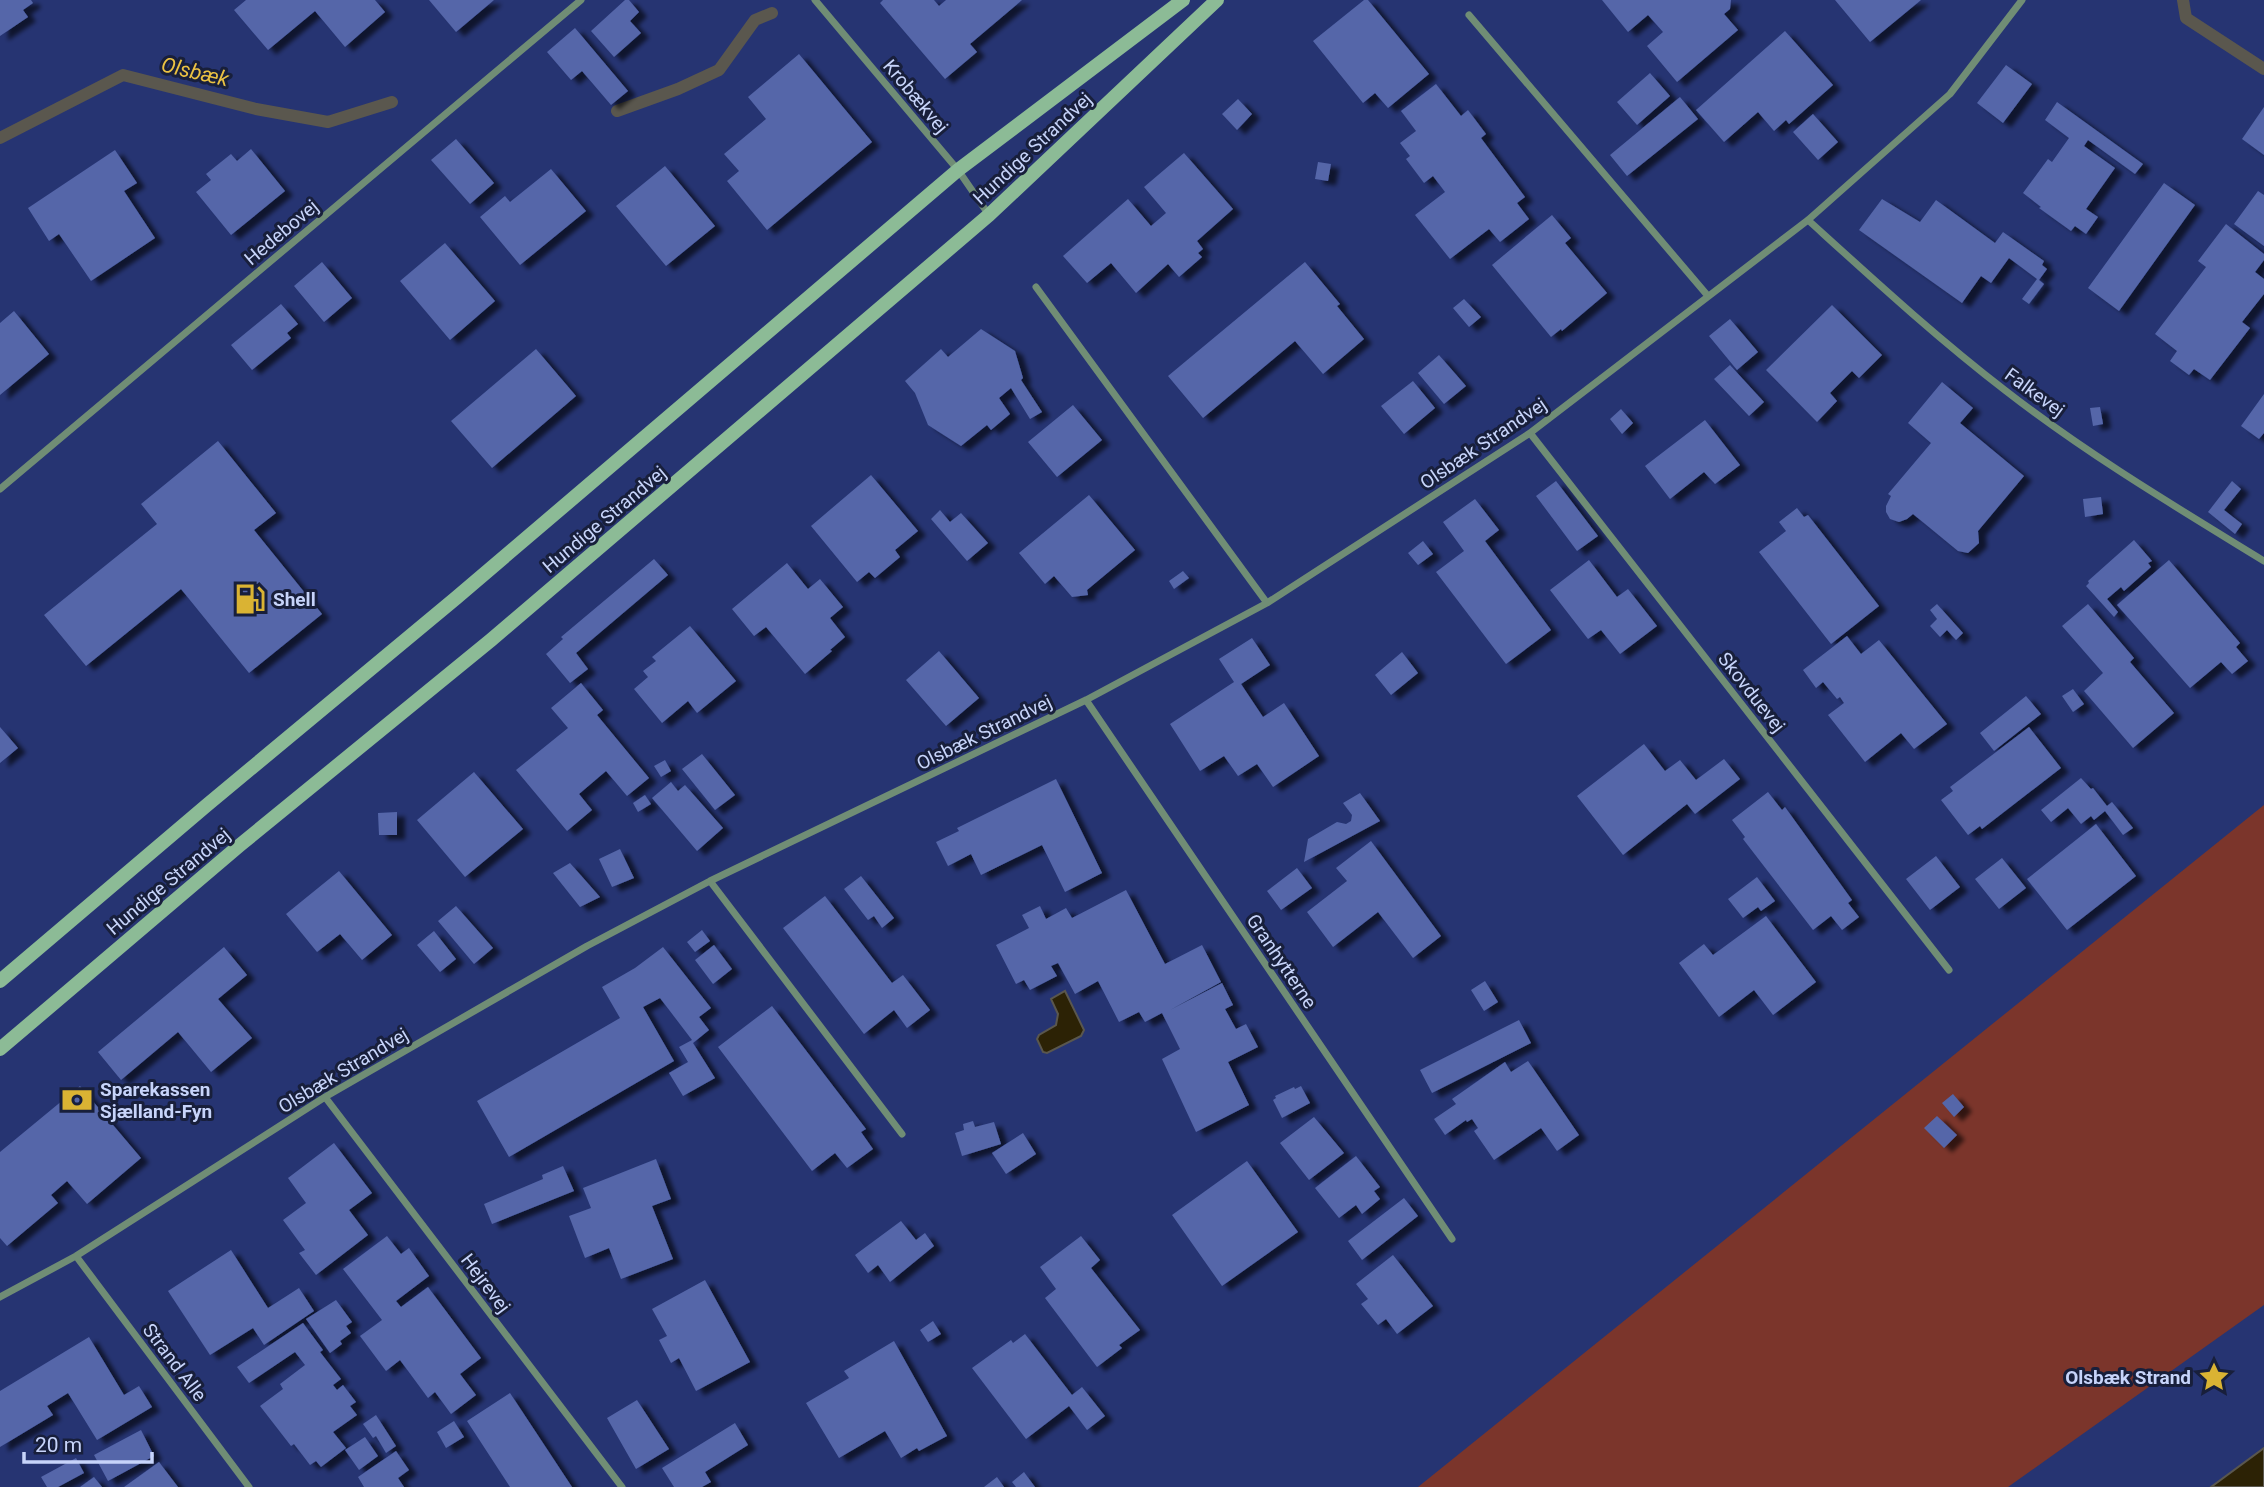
<svg xmlns="http://www.w3.org/2000/svg" width="2264" height="1487" font-family="Roboto,sans-serif">
<defs>
<filter id="shadow"><feDropShadow dx="8" dy="4.5" stdDeviation="2" flood-color="#0009"/></filter>
</defs>
<rect width="100%" height="100%" fill="#263472"/>
<path fill="#7b352b" d="M 2264,805 L 2264,1305 L 2008,1487 L 1418,1487 Z"/>
<path fill="#2c2205" stroke="#5a574e" stroke-width="2" d="M 1065,991 L 1084,1030 L 1081,1036 L 1047,1053 L 1043,1052 L 1037,1039 L 1039,1035 L 1056,1025 L 1058,1014 L 1051,999 Z
M 2264,1448 L 2264,1487 L 2211,1487 Z"/>
<g fill="none" stroke-linecap="round" stroke-linejoin="round">
<path stroke="#5a574e" stroke-width="12" d="M 2183,0 L 2186,18 L 2264,69
M 617,111 L 678,89 L 719,70 L 755,20 L 772,13
M 0,138 L 123,75 L 256,109 L 328,122 L 392,102"/>
</g>
<path fill="#5466a9" filter="url(#shadow)" d="M 0,0 L 31,0 L 33,3 L 23,10 L 28,17 L 0,36 Z
M 246,0 L 375,0 L 385,12 L 345,47 L 315,11 L 268,50 L 234,10 Z
M 429,0 L 494,0 L 456,32 Z
M 625,0 L 629,0 L 639,12 L 630,21 L 641,33 L 614,57 L 591,31 Z
M 883,0 L 934,0 L 939,6 L 946,0 L 1022,0 L 970,44 L 977,52 L 945,79 L 880,3 Z
M 1364,0 L 1368,0 L 1429,74 L 1388,108 L 1375,93 L 1363,103 L 1313,41 Z
M 1602,0 L 1731,0 L 1730,9 L 1724,14 L 1738,30 L 1677,82 L 1647,46 L 1663,32 L 1648,15 L 1628,32 Z
M 1835,0 L 1921,0 L 1870,42 Z
M 575,28 L 628,91 L 611,105 L 582,71 L 571,80 L 547,52 Z
M 1785,31 L 1833,85 L 1789,124 L 1786,120 L 1774,131 L 1758,112 L 1724,142 L 1696,110 Z
M 799,54 L 872,142 L 767,230 L 727,181 L 739,171 L 724,154 L 766,119 L 748,97 Z
M 2006,65 L 2032,84 L 2003,123 L 1977,103 Z
M 1650,73 L 1670,96 L 1637,125 L 1617,102 Z
M 1436,84 L 1461,116 L 1468,110 L 1486,134 L 1481,138 L 1525,197 L 1517,203 L 1529,219 L 1500,242 L 1489,229 L 1450,259 L 1415,215 L 1445,192 L 1433,176 L 1424,183 L 1406,159 L 1410,156 L 1400,143 L 1416,131 L 1401,111 Z
M 1680,97 L 1698,119 L 1627,176 L 1610,155 Z
M 1238,99 L 1252,114 L 1237,130 L 1222,114 Z
M 2057,102 L 2143,164 L 2135,174 L 2088,140 L 2084,146 L 2115,168 L 2086,209 L 2098,217 L 2086,234 L 2075,226 L 2071,231 L 2039,208 L 2041,207 L 2023,193 L 2048,159 L 2052,162 L 2069,138 L 2045,120 Z
M 2264,107 L 2264,155 L 2242,139 Z
M 1813,114 L 1838,142 L 1818,160 L 1793,132 Z
M 456,139 L 494,183 L 470,204 L 431,160 Z
M 251,149 L 285,191 L 231,235 L 196,192 L 211,180 L 206,174 L 231,154 L 237,161 Z
M 115,150 L 137,183 L 124,191 L 155,238 L 91,281 L 59,234 L 49,241 L 28,208 Z
M 1184,153 L 1233,209 L 1197,241 L 1203,249 L 1198,253 L 1202,257 L 1179,277 L 1168,264 L 1136,293 L 1111,263 L 1087,283 L 1063,256 L 1128,199 L 1151,226 L 1166,213 L 1144,187 Z
M 1318,162 L 1331,164 L 1328,181 L 1315,179 Z
M 665,166 L 715,226 L 666,266 L 616,206 Z
M 551,169 L 586,211 L 520,265 L 480,217 L 505,196 L 510,202 Z
M 2164,183 L 2195,205 L 2119,311 L 2088,288 Z
M 2258,191 L 2264,195 L 2264,246 L 2234,224 Z
M 1882,199 L 1920,222 L 1936,200 L 1995,243 L 2003,232 L 2044,261 L 2042,265 L 2047,269 L 2039,280 L 2044,284 L 2029,304 L 2022,299 L 2037,279 L 2009,258 L 1991,283 L 1981,276 L 1962,303 L 1859,230 Z
M 1552,215 L 1571,238 L 1565,243 L 1607,293 L 1562,331 L 1561,329 L 1551,337 L 1492,265 Z
M 2226,224 L 2264,254 L 2264,260 L 2255,272 L 2264,279 L 2264,294 L 2242,322 L 2250,328 L 2210,380 L 2194,369 L 2189,375 L 2170,361 L 2177,351 L 2155,334 L 2206,267 L 2198,261 Z
M 445,243 L 495,301 L 450,340 L 400,281 Z
M 322,262 L 352,298 L 324,322 L 294,286 Z
M 1305,262 L 1340,304 L 1337,306 L 1364,339 L 1323,374 L 1295,341 L 1203,418 L 1168,376 Z
M 1464,299 L 1481,317 L 1469,327 L 1453,308 Z
M 281,304 L 298,324 L 287,333 L 291,338 L 252,370 L 231,345 Z
M 1832,305 L 1882,355 L 1859,378 L 1852,371 L 1830,393 L 1837,401 L 1817,422 L 1766,370 Z
M 14,311 L 49,354 L 0,395 L 0,323 Z
M 1730,319 L 1758,352 L 1737,370 L 1709,336 Z
M 981,329 L 1015,351 L 1023,378 L 1021,380 L 1042,412 L 1030,419 L 1011,388 L 999,398 L 1010,414 L 991,430 L 987,425 L 961,446 L 928,425 L 915,393 L 905,381 L 941,349 L 948,357 Z
M 536,349 L 576,396 L 492,468 L 451,421 Z
M 1439,355 L 1466,386 L 1444,404 L 1418,373 Z
M 1730,365 L 1764,402 L 1749,416 L 1714,379 Z
M 1413,381 L 1435,408 L 1404,434 L 1381,406 Z
M 1942,382 L 1973,408 L 1960,423 L 2024,476 L 1978,531 L 1979,543 L 1968,553 L 1958,551 L 1913,514 L 1907,519 L 1899,522 L 1890,519 L 1886,512 L 1886,506 L 1891,496 L 1888,494 L 1931,443 L 1908,423 Z
M 2264,394 L 2264,433 L 2259,439 L 2241,426 Z
M 1073,405 L 1102,440 L 1057,477 L 1028,442 Z
M 2100,407 L 2103,424 L 2093,426 L 2090,408 Z
M 1621,409 L 1633,423 L 1622,434 L 1610,419 Z
M 1705,420 L 1740,465 L 1715,484 L 1704,472 L 1670,499 L 1645,466 Z
M 218,441 L 276,513 L 254,530 L 322,614 L 249,673 L 181,589 L 86,666 L 44,615 L 157,524 L 141,504 Z
M 871,475 L 918,531 L 895,550 L 900,557 L 875,578 L 869,572 L 857,582 L 811,526 Z
M 1556,481 L 1598,536 L 1577,551 L 1536,496 Z
M 2232,481 L 2241,489 L 2224,510 L 2242,524 L 2235,534 L 2208,512 Z
M 1089,495 L 1135,550 L 1087,590 L 1088,595 L 1072,597 L 1054,576 L 1045,584 L 1019,553 Z
M 2101,497 L 2103,514 L 2085,517 L 2083,499 Z
M 1475,499 L 1499,530 L 1485,541 L 1551,630 L 1506,664 L 1436,572 L 1464,551 L 1443,522 Z
M 1797,508 L 1804,517 L 1808,515 L 1879,606 L 1831,644 L 1759,552 L 1786,531 L 1779,522 Z
M 940,510 L 950,522 L 961,513 L 988,543 L 967,561 L 931,519 Z
M 2134,540 L 2152,561 L 2148,563 L 2151,567 L 2124,591 L 2121,587 L 2107,599 L 2118,612 L 2114,617 L 2086,586 L 2089,583 L 2088,581 Z
M 1423,541 L 1433,554 L 1418,565 L 1408,553 Z
M 654,559 L 668,575 L 576,653 L 588,669 L 570,683 L 546,654 L 563,639 L 561,637 Z
M 1589,560 L 1617,597 L 1628,589 L 1657,626 L 1620,654 L 1601,630 L 1588,639 L 1550,590 Z
M 2169,560 L 2240,643 L 2236,647 L 2248,661 L 2232,674 L 2221,662 L 2190,688 L 2117,605 Z
M 787,563 L 808,589 L 820,579 L 843,607 L 830,618 L 845,637 L 830,650 L 832,651 L 805,674 L 766,627 L 754,636 L 732,609 Z
M 1183,571 L 1189,578 L 1174,589 L 1169,581 Z
M 1937,604 L 1963,633 L 1956,640 L 1947,630 L 1940,637 L 1930,626 L 1937,619 L 1930,610 Z
M 2088,604 L 2134,658 L 2130,662 L 2174,713 L 2133,748 L 2084,691 L 2103,673 L 2062,626 Z
M 690,626 L 736,681 L 697,713 L 688,701 L 662,723 L 634,689 L 648,677 L 643,671 L 656,661 L 652,657 Z
M 1847,636 L 1861,654 L 1879,640 L 1947,724 L 1914,749 L 1901,733 L 1865,762 L 1828,715 L 1844,703 L 1840,697 L 1837,699 L 1823,682 L 1816,688 L 1803,670 Z
M 1252,638 L 1270,665 L 1241,684 L 1263,717 L 1284,703 L 1319,756 L 1273,787 L 1257,764 L 1238,776 L 1224,756 L 1200,771 L 1170,724 L 1234,682 L 1219,659 Z
M 939,651 L 979,698 L 946,726 L 906,680 Z
M 1402,652 L 1418,673 L 1391,695 L 1375,675 Z
M 581,683 L 603,710 L 597,715 L 649,778 L 627,796 L 606,771 L 579,794 L 592,810 L 567,831 L 516,770 L 568,728 L 551,708 Z
M 2073,689 L 2084,704 L 2073,712 L 2062,696 Z
M 2026,696 L 2041,714 L 1994,751 L 1980,733 Z
M 0,727 L 18,748 L 0,763 Z
M 2029,727 L 2061,768 L 1982,829 L 1980,826 L 1968,835 L 1941,800 L 1953,791 L 1950,787 Z
M 1644,744 L 1665,771 L 1680,760 L 1696,780 L 1724,759 L 1740,779 L 1695,814 L 1687,804 L 1623,855 L 1577,796 Z
M 702,754 L 735,795 L 715,810 L 682,769 Z
M 665,760 L 671,771 L 661,777 L 654,766 Z
M 474,772 L 523,829 L 465,877 L 417,820 Z
M 2081,778 L 2091,789 L 2093,788 L 2107,806 L 2112,802 L 2133,828 L 2123,835 L 2105,811 L 2094,820 L 2091,816 L 2081,824 L 2068,808 L 2051,822 L 2041,810 Z
M 1056,779 L 1102,873 L 1065,892 L 1042,845 L 981,875 L 971,854 L 948,866 L 936,842 L 959,831 L 957,828 Z
M 671,782 L 678,791 L 685,785 L 723,828 L 697,851 L 652,798 Z
M 1768,792 L 1782,810 L 1785,807 L 1852,900 L 1848,903 L 1859,917 L 1842,930 L 1831,916 L 1813,930 L 1743,839 L 1745,837 L 1732,820 Z
M 1360,793 L 1380,821 L 1304,862 L 1308,839 L 1337,822 L 1346,824 L 1351,821 L 1352,815 L 1343,803 Z
M 645,795 L 651,804 L 638,812 L 633,803 Z
M 397,812 L 397,835 L 379,835 L 378,813 Z
M 2096,824 L 2136,876 L 2067,930 L 2027,879 Z
M 1371,841 L 1441,936 L 1413,958 L 1378,912 L 1333,947 L 1307,912 L 1347,881 L 1336,868 Z
M 620,849 L 634,878 L 612,887 L 599,859 Z
M 1936,856 L 1960,887 L 1930,910 L 1906,879 Z
M 2002,858 L 2026,888 L 1999,909 L 1975,879 Z
M 570,863 L 600,897 L 580,907 L 553,873 Z
M 1297,868 L 1312,888 L 1281,910 L 1267,891 Z
M 339,871 L 392,935 L 362,960 L 340,934 L 317,952 L 286,914 Z
M 861,876 L 894,918 L 882,928 L 874,916 L 868,920 L 844,889 Z
M 1757,877 L 1775,901 L 1761,911 L 1758,907 L 1743,918 L 1728,899 Z
M 1126,890 L 1165,964 L 1202,945 L 1221,982 L 1170,1010 L 1222,983 L 1233,1005 L 1225,1009 L 1236,1029 L 1246,1024 L 1258,1047 L 1228,1062 L 1249,1105 L 1196,1132 L 1162,1059 L 1180,1049 L 1162,1013 L 1145,1022 L 1139,1012 L 1119,1022 L 1098,981 L 1075,994 L 1058,963 L 1051,966 L 1057,976 L 1030,990 L 1024,980 L 1016,984 L 996,945 L 1029,928 L 1022,915 L 1040,906 L 1046,919 L 1066,908 L 1072,918 Z
M 825,896 L 892,983 L 903,975 L 930,1010 L 907,1028 L 894,1010 L 864,1034 L 783,928 Z
M 456,906 L 493,948 L 474,964 L 438,921 Z
M 1766,916 L 1816,982 L 1773,1015 L 1754,990 L 1719,1017 L 1679,963 L 1704,944 L 1713,955 Z
M 702,930 L 710,941 L 695,952 L 687,942 Z
M 434,931 L 456,959 L 440,972 L 417,945 Z
M 714,945 L 732,969 L 713,984 L 695,960 Z
M 224,947 L 247,975 L 218,999 L 252,1038 L 211,1072 L 178,1032 L 121,1080 L 98,1052 Z
M 663,947 L 711,1008 L 699,1017 L 709,1030 L 693,1043 L 715,1078 L 683,1096 L 669,1073 L 688,1062 L 679,1047 L 692,1040 L 660,998 L 643,1007 L 674,1061 L 509,1157 L 477,1101 L 620,1018 L 602,987 L 635,968 Z
M 1485,981 L 1498,1002 L 1484,1011 L 1471,990 Z
M 772,1006 L 866,1129 L 861,1132 L 873,1149 L 847,1168 L 835,1153 L 812,1171 L 718,1047 Z
M 1519,1020 L 1531,1043 L 1432,1093 L 1420,1070 Z
M 1528,1061 L 1579,1135 L 1557,1151 L 1541,1128 L 1494,1160 L 1474,1131 L 1478,1128 L 1472,1119 L 1467,1122 L 1466,1120 L 1445,1135 L 1434,1119 L 1456,1104 L 1452,1099 L 1505,1062 L 1511,1072 Z
M 80,1086 L 141,1158 L 87,1204 L 67,1181 L 51,1195 L 58,1203 L 7,1246 L 0,1238 L 0,1152 Z
M 1301,1086 L 1310,1103 L 1282,1118 L 1273,1100 L 1276,1098 L 1275,1096 L 1294,1087 L 1295,1089 Z
M 1953,1094 L 1964,1107 L 1954,1117 L 1942,1103 Z
M 1937,1116 L 1957,1135 L 1944,1148 L 1924,1128 Z
M 1314,1117 L 1344,1153 L 1309,1180 L 1280,1143 Z
M 973,1121 L 975,1127 L 994,1122 L 1001,1144 L 962,1156 L 955,1133 L 964,1130 L 963,1124 Z
M 1023,1133 L 1036,1154 L 1006,1174 L 992,1153 Z
M 334,1143 L 372,1193 L 349,1210 L 368,1235 L 316,1275 L 299,1253 L 305,1250 L 283,1220 L 306,1203 L 288,1178 Z
M 1356,1156 L 1380,1187 L 1374,1191 L 1380,1199 L 1362,1214 L 1356,1205 L 1339,1218 L 1315,1188 Z
M 656,1159 L 671,1199 L 652,1206 L 673,1259 L 621,1279 L 609,1248 L 585,1258 L 569,1216 L 591,1208 L 583,1188 Z
M 1247,1161 L 1298,1232 L 1222,1286 L 1172,1215 Z
M 563,1166 L 574,1191 L 492,1224 L 484,1204 L 543,1179 L 542,1175 Z
M 1404,1198 L 1418,1216 L 1362,1260 L 1348,1241 Z
M 901,1221 L 916,1240 L 925,1233 L 934,1246 L 890,1282 L 878,1265 L 868,1273 L 855,1255 Z
M 387,1236 L 401,1254 L 409,1248 L 429,1276 L 396,1301 L 401,1307 L 428,1287 L 481,1358 L 460,1374 L 476,1395 L 451,1414 L 435,1392 L 428,1398 L 400,1360 L 386,1371 L 360,1336 L 382,1320 L 343,1269 Z
M 1081,1236 L 1100,1260 L 1091,1268 L 1140,1330 L 1119,1345 L 1122,1348 L 1097,1367 L 1045,1298 L 1056,1289 L 1040,1267 Z
M 231,1250 L 268,1308 L 299,1288 L 314,1311 L 264,1345 L 253,1328 L 210,1355 L 168,1291 Z
M 1393,1255 L 1433,1306 L 1397,1334 L 1386,1319 L 1378,1325 L 1361,1304 L 1368,1299 L 1356,1284 Z
M 705,1280 L 750,1362 L 696,1391 L 679,1358 L 671,1363 L 659,1340 L 667,1336 L 652,1309 Z
M 336,1300 L 352,1322 L 346,1326 L 351,1333 L 340,1341 L 342,1344 L 330,1353 L 306,1319 Z
M 933,1321 L 941,1334 L 928,1342 L 920,1330 Z
M 303,1323 L 323,1350 L 320,1352 L 341,1379 L 333,1385 L 337,1390 L 343,1385 L 356,1402 L 350,1406 L 357,1415 L 333,1432 L 346,1448 L 321,1467 L 316,1461 L 310,1465 L 294,1444 L 291,1446 L 260,1406 L 283,1389 L 280,1384 L 305,1365 L 295,1352 L 249,1383 L 237,1367 Z
M 1025,1334 L 1072,1395 L 1082,1387 L 1105,1416 L 1087,1430 L 1069,1406 L 1026,1439 L 972,1368 L 1011,1340 L 1013,1343 Z
M 89,1337 L 124,1395 L 139,1386 L 152,1407 L 97,1440 L 68,1393 L 47,1406 L 53,1415 L 0,1447 L 0,1391 Z
M 894,1341 L 947,1436 L 919,1451 L 917,1448 L 901,1458 L 885,1431 L 839,1458 L 806,1403 L 849,1378 L 844,1371 Z
M 510,1393 L 572,1487 L 510,1487 L 467,1421 Z
M 637,1400 L 669,1449 L 636,1469 L 607,1418 Z
M 376,1415 L 396,1446 L 386,1453 L 376,1436 L 373,1438 L 363,1424 Z
M 454,1421 L 464,1437 L 446,1448 L 437,1432 Z
M 735,1423 L 748,1445 L 705,1472 L 711,1482 L 702,1487 L 674,1487 L 662,1468 Z
M 141,1430 L 154,1456 L 108,1481 L 94,1455 Z
M 365,1437 L 378,1456 L 359,1470 L 345,1450 Z
M 396,1451 L 409,1470 L 398,1478 L 404,1487 L 364,1487 L 358,1477 Z
M 76,1458 L 84,1473 L 58,1487 L 47,1487 L 41,1477 Z
M 159,1462 L 178,1487 L 124,1487 Z
M 1024,1472 L 1035,1487 L 1016,1487 L 1012,1482 Z
M 94,1477 L 102,1487 L 80,1487 Z
M 997,1477 L 1004,1487 L 984,1487 Z"/>
<g fill="none" stroke-linecap="round" stroke-linejoin="round">
<path stroke="#708d75" stroke-width="7" d="M 815,0 L 958,170 L 989,215
M 1469,15 L 1708,296
M 1808,220 C 1873,279 1937,338 2006,391 C 2087,454 2176,507 2264,561
M 1036,287 L 1267,603
M 1530,433 L 1949,970
M 0,489 L 581,0
M 1086,700 L 1452,1239
M 710,881 L 902,1134
M 325,1097 L 622,1487
M 76,1256 L 249,1487
M 0,1297 L 76,1256 L 325,1097 L 587,946 L 710,881 L 1086,700 L 1267,603 L 1530,433 L 1808,220 L 1950,94 L 2022,0"/>
<path stroke="#8cbb96" stroke-width="14" d="M 0,981 L 207,805 L 456,598 L 958,170 L 1183,0
M 0,1049 L 240,845 L 491,640 L 989,215 L 1217,0"/>
</g>
<defs>
<g id="fuel-bare" transform="scale(2.415)"><path d="M-5.5-6h7V0h2V4h1.3V-2.5L3-4.5l.8-.8L6-3V5H2.5V1h-1V6h-7ZM-4.2-4.7v3.2H.2V-4.7Z" fill="#dab333" stroke="#181f3b" stroke-width="2.5" paint-order="stroke"/></g>
<g id="bank-bare" transform="scale(2.415)"><path d="M-6-4H6V4H-6ZM0-2.3a2.3 2.3 0 1 0 0 4.6a2.3 2.3 0 1 0 0-4.6Z" fill="#dab333" stroke="#181f3b" stroke-width="2.5" paint-order="stroke"/></g>
<g id="sight-bare" transform="scale(2.415)"><path d="M0-6L1.8-2.2L6-1.7L2.9 1.2L3.7 5.4L0 3.3L-3.7 5.4L-2.9 1.2L-6-1.7L-1.8-2.2Z" fill="#dab333" stroke="#181f3b" stroke-width="2.5" paint-order="stroke"/></g>
</defs>
<g fill-rule="evenodd">
<use href="#fuel-bare" x="250" y="599"/>
<use href="#bank-bare" x="77" y="1100"/>
<use href="#sight-bare" x="2214" y="1377"/>
</g>
<g text-anchor="middle" stroke-width="6" stroke-linejoin="round" paint-order="stroke">
<g font-size="19" fill="#c7d4fa" stroke="#181f3b">
<text transform="translate(916 96) rotate(50)" y="7">Krobækvej</text>
<text transform="translate(1032 148) rotate(-43)" y="7">Hundige Strandvej</text>
<text transform="translate(281 232) rotate(-40)" y="7">Hedebovej</text>
<text transform="translate(2035 392) rotate(36)" y="7">Falkevej</text>
<text transform="translate(1483 443) rotate(-34)" y="7">Olsbæk Strandvej</text>
<text transform="translate(604 519) rotate(-40)" y="7">Hundige Strandvej</text>
<text transform="translate(1752 692) rotate(52)" y="7">Skovduevej</text>
<text transform="translate(984 732) rotate(-26)" y="7">Olsbæk Strandvej</text>
<text transform="translate(168 881) rotate(-40)" y="7">Hundige Strandvej</text>
<text transform="translate(1282 961) rotate(56)" y="7">Granhytterne</text>
<text transform="translate(343 1070) rotate(-31)" y="7">Olsbæk Strandvej</text>
<text transform="translate(486 1283) rotate(53)" y="7">Hejrevej</text>
<text transform="translate(175 1362) rotate(53)" y="7">Strand Alle</text>
</g>
<g font-size="19" font-weight="bold" fill="#c7d4fa" stroke="#181f3b" text-anchor="start">
<text x="273" y="606">Shell</text>
<text x="100" y="1096">Sparekassen<tspan x="100" dy="22">Sjælland-Fyn</tspan></text>
<text x="2191" y="1384" text-anchor="end">Olsbæk Strand</text>
</g>
<g font-size="21" font-style="italic" fill="#ebc243" stroke="#181f3b">
<text transform="translate(195 72) rotate(13)" y="7">Olsbæk</text>
</g>
</g>
<path d="M24 1452v10h128v-10" fill="none" stroke="#c7d4fa" stroke-width="3.5"/>
<text x="35" y="1452" font-size="21" fill="#c7d4fa" stroke="#181f3b" stroke-width="5" paint-order="stroke">20 m</text>
</svg>
